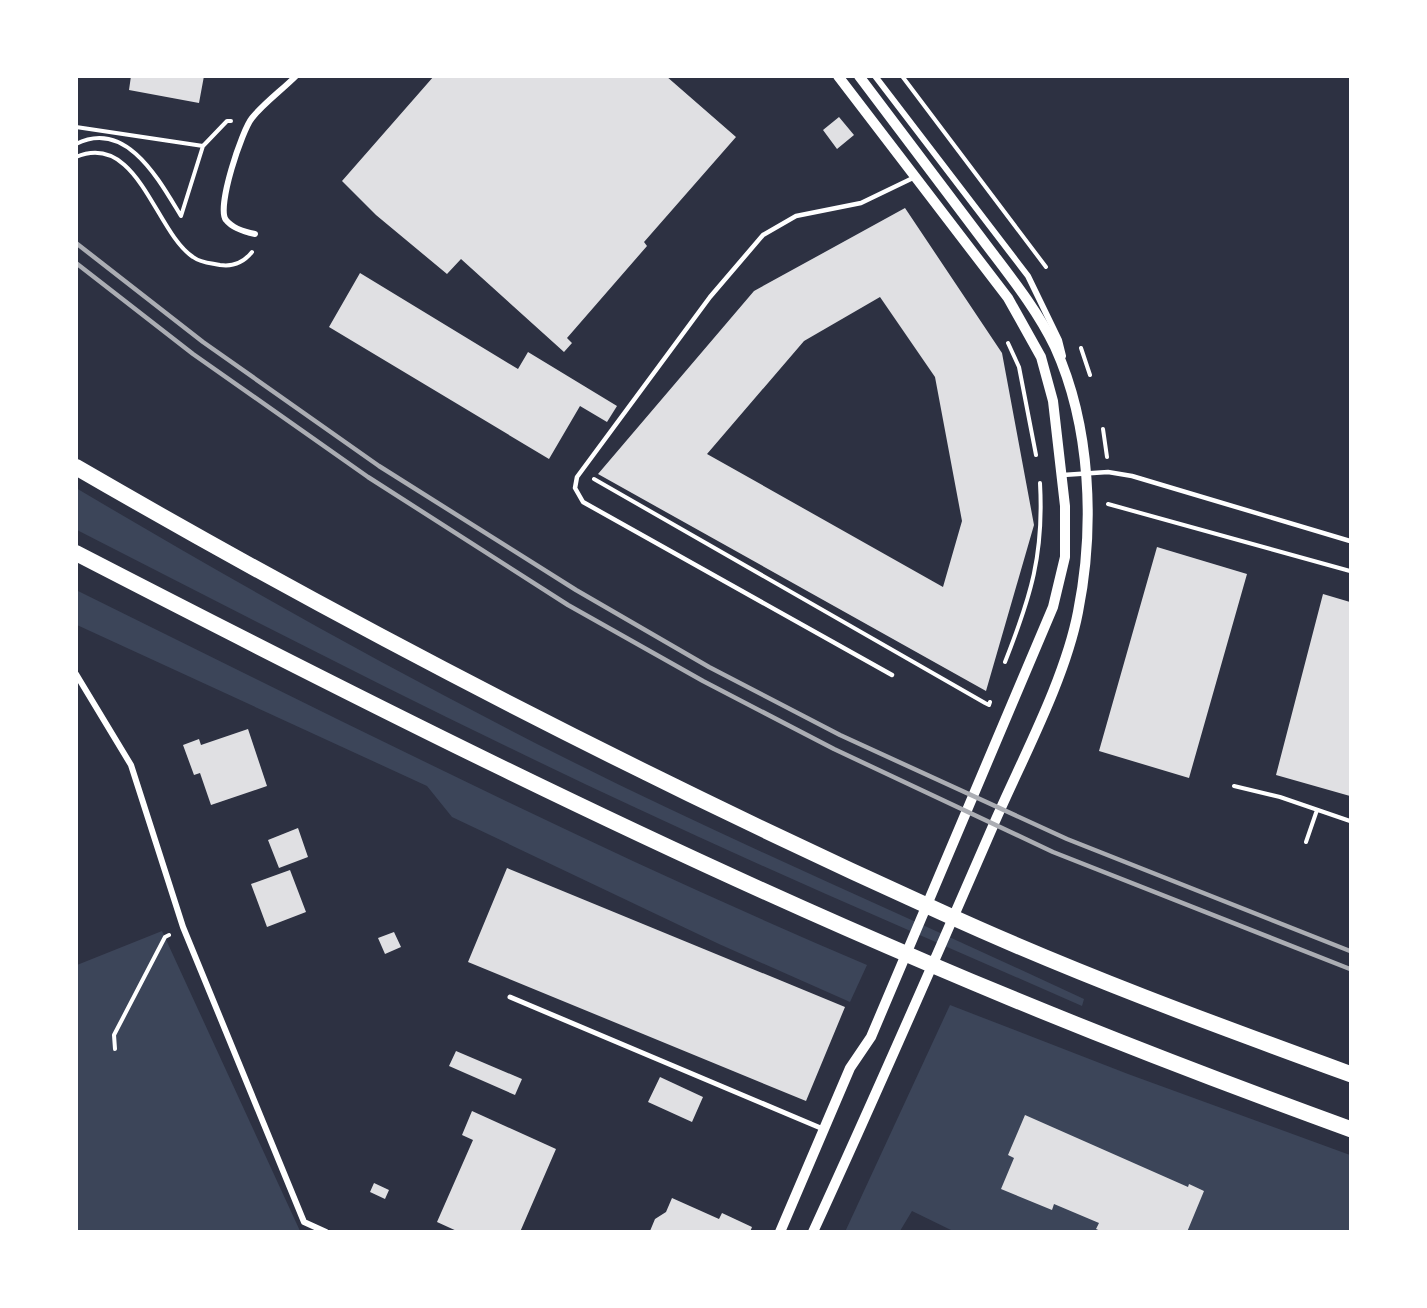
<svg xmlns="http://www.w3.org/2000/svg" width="1427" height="1308" font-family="'Open Sans',sans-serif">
<rect width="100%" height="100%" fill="#2d3142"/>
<path fill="#3c4559" d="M 76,488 C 238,584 402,676 569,760 C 739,845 913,919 1084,999 L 1082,1006 C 932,940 781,876 632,806 C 445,719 261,624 77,530 Z
M 76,590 C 338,719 598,851 867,965 L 850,1002 L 719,944 L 452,817 L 427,786 L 77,625 Z
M 162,931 L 300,1231 L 77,1232 L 77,965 Z
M 950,1005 L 1128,1074 L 1350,1155 L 1350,1231 L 953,1231 L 912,1211 L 900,1231 L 845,1232 Z"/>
<path fill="#e0e0e3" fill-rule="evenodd" d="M 131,76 L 204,76 L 199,103 L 129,90 Z
M 434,76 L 666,76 L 736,137 L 644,242 L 647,246 L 567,338 L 572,343 L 564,352 L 461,259 L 447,274 L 376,215 L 342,181 Z
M 839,117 L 854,135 L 837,149 L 823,130 Z
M 905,208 L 1002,353 L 1034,525 L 986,691 L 598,474 L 754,291 ZM 880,297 L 935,377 L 962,521 L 943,587 L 707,454 L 804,341 Z
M 360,273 L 518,369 L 528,352 L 617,406 L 607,422 L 580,406 L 549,459 L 329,327 Z
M 1157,547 L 1247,574 L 1189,778 L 1099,751 Z
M 1323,594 L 1350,602 L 1350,796 L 1276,775 Z
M 248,729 L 267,786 L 211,805 L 200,773 L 194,775 L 183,745 L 199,739 L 201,745 Z
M 298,828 L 308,857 L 279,868 L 268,840 Z
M 507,868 L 845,1007 L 806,1101 L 468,962 Z
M 290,870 L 306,912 L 267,927 L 251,884 Z
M 394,932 L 401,947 L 385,954 L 378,938 Z
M 456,1051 L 522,1079 L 515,1095 L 449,1066 Z
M 660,1077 L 703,1097 L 692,1122 L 648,1102 Z
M 472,1111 L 556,1149 L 520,1232 L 459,1232 L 437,1222 L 473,1140 L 462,1135 Z
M 1025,1115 L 1188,1187 L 1189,1184 L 1204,1191 L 1187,1232 L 1103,1232 L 1096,1229 L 1099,1223 L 1054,1204 L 1052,1210 L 1001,1189 L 1014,1158 L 1008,1155 Z
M 374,1183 L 389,1190 L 385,1199 L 370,1192 Z
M 672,1198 L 719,1219 L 722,1213 L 752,1227 L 750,1232 L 650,1231 L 655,1219 L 666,1212 Z"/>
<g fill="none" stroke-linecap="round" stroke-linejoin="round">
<path stroke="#fff" stroke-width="4" d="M 902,76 L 1046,267
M 76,127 L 203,146
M 76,144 C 127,118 160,182 181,216 L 203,146 L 227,121 L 231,121
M 76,157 C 138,131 155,232 193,257 C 201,263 210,263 220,265 C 233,267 244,262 252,252
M 1008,343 L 1019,367 L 1036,455
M 1081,348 L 1090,375
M 1103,429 L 1107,457
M 594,479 L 985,703 L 989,705 L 990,702
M 1108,504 L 1350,571
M 1005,662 C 1031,596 1044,554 1040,483
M 1234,786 L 1280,797 L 1350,821
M 1306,842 L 1317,810
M 115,1049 L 114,1035 L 165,937 L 169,935"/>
<path stroke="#fff" stroke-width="4.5" d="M 1063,475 L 1108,472 L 1132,476 L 1350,541
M 892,675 L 583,502 L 575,488 L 577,477 L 710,297 L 763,235 L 796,216 L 861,203 L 915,177"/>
<path stroke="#fff" stroke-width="5" d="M 510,997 L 823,1129"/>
<path stroke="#fff" stroke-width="6" d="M 875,76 L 1028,276 L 1059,340 L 1063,356
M 255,234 C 245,232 233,229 226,220 C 216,208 242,130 252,118 C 264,103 282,90 296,76
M 76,674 L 131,765 L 183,927 L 304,1222 L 326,1232"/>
<path stroke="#fff" stroke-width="10" d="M 780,1232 L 850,1068 L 871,1037 L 1053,607 L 1065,557 L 1065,506 L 1053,401 L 1041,357 L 1008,298 L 838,76
M 813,1232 C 875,1097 934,962 993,826 C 1021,761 1065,680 1078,612 C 1095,527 1091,426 1055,347 C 1036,307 1005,270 979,235 C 939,182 899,129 859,76"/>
<path stroke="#fff" stroke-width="16" d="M 76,467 C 357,630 645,778 941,912 C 1074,973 1213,1024 1350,1074
M 76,553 C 355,697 636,839 925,962 C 1065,1022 1207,1077 1350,1129"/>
<path stroke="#abadb3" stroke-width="4.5" d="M 76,243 L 203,342 L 379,466 L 576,590 L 709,667 L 840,735 L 1067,839 L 1350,951
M 76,263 L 193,354 L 368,477 L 568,605 L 703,681 L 834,749 L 1053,852 L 1350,969"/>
</g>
<rect width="1427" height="1308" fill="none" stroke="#ffffff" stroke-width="156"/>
</svg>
